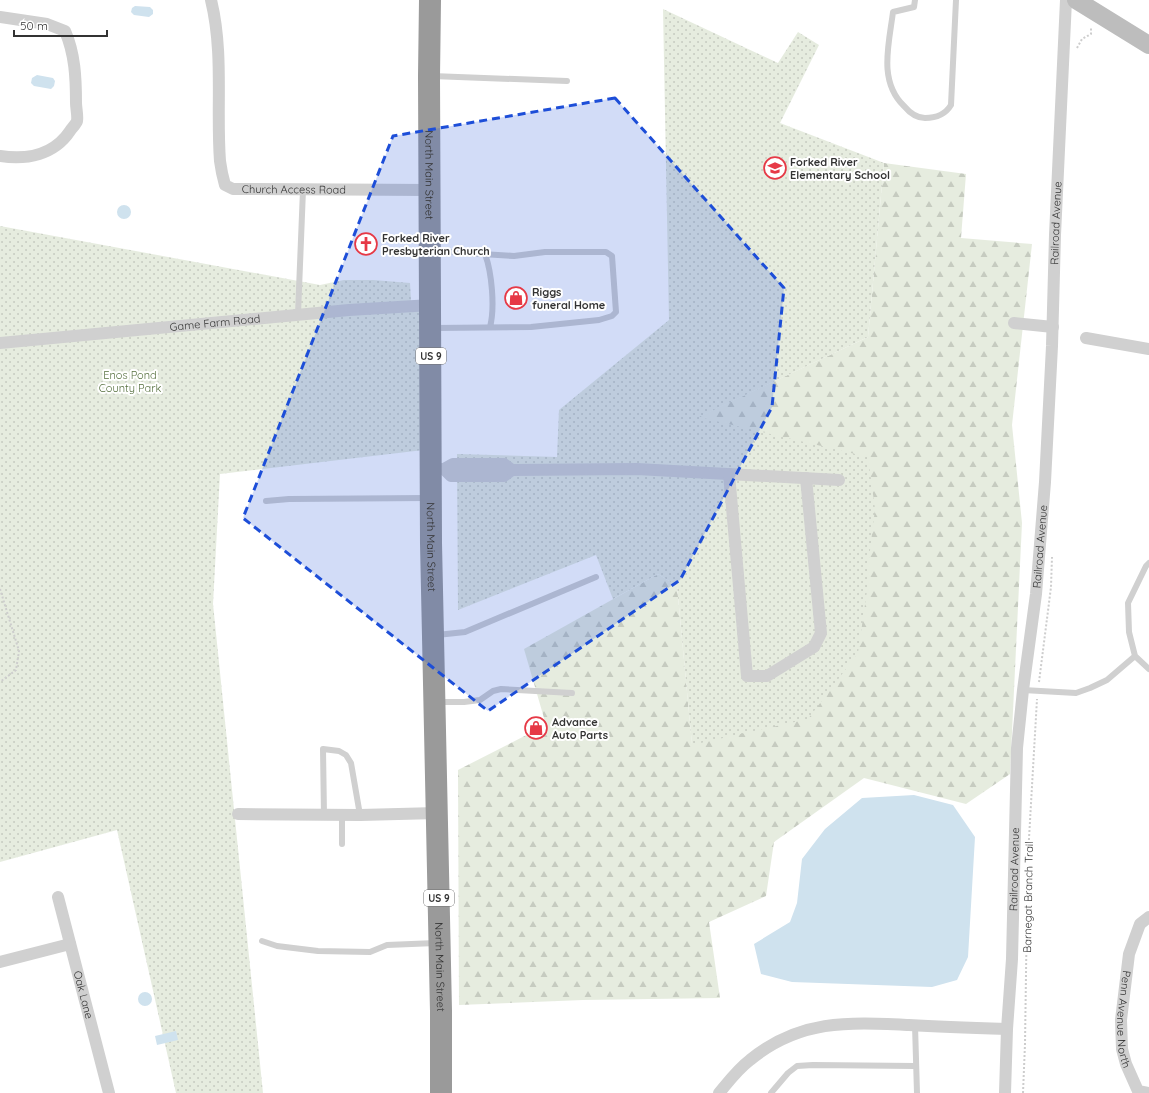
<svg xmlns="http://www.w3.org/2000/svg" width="1149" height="1093" font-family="Quicksand,sans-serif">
<defs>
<pattern id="forest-firs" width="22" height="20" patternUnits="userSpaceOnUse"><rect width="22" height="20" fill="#e6ecdf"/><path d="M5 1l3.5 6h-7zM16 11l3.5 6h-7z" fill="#c6cbc0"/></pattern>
<pattern id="park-dots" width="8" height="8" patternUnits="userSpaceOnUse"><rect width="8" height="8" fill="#e6ecdf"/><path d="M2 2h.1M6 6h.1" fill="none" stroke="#c6cbc0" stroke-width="1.8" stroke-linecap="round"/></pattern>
</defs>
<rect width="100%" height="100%" fill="#fff"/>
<path fill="url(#forest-firs)" d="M 884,163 L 966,174 L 961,238 L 1032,244 L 1012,425 L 1022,523 L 1010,774 L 966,804 L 864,778 L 774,842 L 766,896 L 709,922 L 720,998 L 583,1000 L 459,1005 L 458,770 L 546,725 L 524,649 L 658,574 L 677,586 L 692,744 L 698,417 L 868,337 Z"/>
<path fill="url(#park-dots)" d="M 663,9 L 778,63 L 798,32 L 819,45 L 780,123 L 884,163 L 868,337 L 699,417 L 868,457 L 875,509 L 867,575 L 869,577 L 858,653 L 808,719 L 692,745 L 677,586 L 658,574 L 613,599 L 596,555 L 458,610 L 457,454 L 557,457 L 559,410 L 669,320 Z
M 0,226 L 320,285 L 344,280 L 373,280 L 410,283 L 411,301 L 431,305 L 432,449 L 220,474 L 213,604 L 263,1093 L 176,1093 L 117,830 L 0,862 Z"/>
<path fill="#cfe2ee" d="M 135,6 L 150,7 L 153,10 L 153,14 L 149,17 L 134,15 L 131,12 L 132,8 Z
M 37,75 L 53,78 L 55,81 L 54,86 L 51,89 L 34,86 L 31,83 L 32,78 Z
M117 212a7 7 0 1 1 14 0a7 7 0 1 1-14 0Z
M 914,795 L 953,805 L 975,837 L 968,957 L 957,980 L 932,987 L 792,982 L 761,974 L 754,944 L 790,922 L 797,903 L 802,859 L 825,829 L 862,798 Z
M138 999a7 7 0 1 1 14 0a7 7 0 1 1-14 0Z
M 176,1031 L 178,1040 L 157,1045 L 155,1036 Z"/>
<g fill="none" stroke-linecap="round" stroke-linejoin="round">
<path stroke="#cdcdcd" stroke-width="2" stroke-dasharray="2 2" stroke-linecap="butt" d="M 1077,48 L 1082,39 L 1091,34 L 1091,27
M 0,589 L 19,651 L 16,670 L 0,682
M 1039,682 L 1051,587 L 1052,557
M 1028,856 L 1037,699
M 1023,1093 L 1025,1044 L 1027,904"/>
<path stroke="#d0d0d0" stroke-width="6" d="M 915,0 L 914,7 L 893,12 C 889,44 878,81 904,106 C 909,112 916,118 925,118 C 936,118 945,115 951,105 L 956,0
M 432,76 L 567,81
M 434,251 L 514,256 L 545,252 L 606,252 L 612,256 L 616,312 L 612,316 L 599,320 L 531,327 L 435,328
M 485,254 C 492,273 495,308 490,327
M 298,314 L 303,190
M 266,501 L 289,499 L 427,498
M 1149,563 L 1146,566 L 1128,603 L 1129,632 L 1135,656 L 1149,669
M 437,635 L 465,632 L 596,577
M 1023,690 L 1076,693 L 1090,688 L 1107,680 L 1135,656
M 439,702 L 464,702 L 480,700 L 493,691 L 501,689 L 572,693
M 324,815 L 323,749 L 339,751 L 346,755 L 351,763 L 360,815
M 342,815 L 342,844
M 262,941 L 277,946 L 318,951 L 370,952 L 387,945 L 436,943
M 915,1025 L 917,1093
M 771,1093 L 788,1073 L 797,1066 L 813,1065 L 915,1066"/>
<g stroke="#d0d0d0" stroke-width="12">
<path id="s1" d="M 211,0 C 224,53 216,108 220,161 C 221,169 223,178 225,185 L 233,189 L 430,190"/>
<path d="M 0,17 L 47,24 L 65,31 C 75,54 76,78 76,103 C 76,108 78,116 77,121 C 76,124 72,128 70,131 C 54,155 27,160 0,156"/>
<path d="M 1014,323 L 1053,327"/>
<path d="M 1086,338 L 1149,349"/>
<path id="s2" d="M 0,343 L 349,310 L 431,305"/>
<path d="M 432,469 L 444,469 L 453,464 L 504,464 L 512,470 L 504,476 L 451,476 L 444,469"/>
<path d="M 512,470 L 637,469 L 839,480"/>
<path d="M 729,474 L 747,676 L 767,676 L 814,647 L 821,633 L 806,478"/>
<path d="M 238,814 L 360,815 L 437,813"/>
<path id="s3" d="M 58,897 L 109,1093"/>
<path id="s4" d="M 1149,917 L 1140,924 L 1129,954 L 1121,1020 L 1122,1049 L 1126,1064 L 1138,1091 L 1149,1093"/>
<path d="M 0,962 L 70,944"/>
<path d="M 719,1093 C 729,1081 738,1069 750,1060 C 800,1019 849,1022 909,1025 C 942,1027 974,1028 1007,1029"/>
<path id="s5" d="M 1005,1093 L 1007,1029 L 1012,959 L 1017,748 L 1023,690 L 1036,594 L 1045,482 L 1052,346 L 1055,235 L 1066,0"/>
</g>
<path stroke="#bdbdbd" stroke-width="18" d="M 1076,0 L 1149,45"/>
<path stroke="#9a9a9a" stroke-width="22" id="s6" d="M 430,0 L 429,76 L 431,543 L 441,1011 L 441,1093"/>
</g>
<path fill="#1d4ed8" fill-opacity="0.2" stroke="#1d4ed8" stroke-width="3" stroke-dasharray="8 5" stroke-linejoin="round" d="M 615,98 L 784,288 L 772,407 L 680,580 L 488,711 L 243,518 L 393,136 Z"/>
<defs>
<g id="school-ring" transform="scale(1.15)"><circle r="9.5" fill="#fff" stroke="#e63946" stroke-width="1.5"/><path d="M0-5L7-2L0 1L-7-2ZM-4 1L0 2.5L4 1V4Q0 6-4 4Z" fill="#e63946"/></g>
<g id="church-ring" transform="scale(1.15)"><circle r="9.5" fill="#fff" stroke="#e63946" stroke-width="1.5"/><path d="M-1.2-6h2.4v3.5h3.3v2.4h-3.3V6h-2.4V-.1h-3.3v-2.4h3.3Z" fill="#e63946"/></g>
<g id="shop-ring" transform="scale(1.15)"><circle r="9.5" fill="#fff" stroke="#e63946" stroke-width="1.5"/><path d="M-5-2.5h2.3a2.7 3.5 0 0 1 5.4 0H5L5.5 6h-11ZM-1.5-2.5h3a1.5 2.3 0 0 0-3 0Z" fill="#e63946"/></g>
</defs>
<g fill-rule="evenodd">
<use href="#school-ring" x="775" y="168"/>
<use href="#church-ring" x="366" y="244"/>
<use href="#shop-ring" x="516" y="298"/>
<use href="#shop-ring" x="536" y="728"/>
</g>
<g text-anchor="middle" stroke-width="4" stroke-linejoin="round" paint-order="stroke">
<g fill="#fff" stroke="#707070" stroke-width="1">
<rect x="416" y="348" width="30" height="16" rx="3"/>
<rect x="424" y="890" width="30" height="16" rx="3"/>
</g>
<g font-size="10" font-weight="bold" fill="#333">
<text x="431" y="360">US 9</text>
<text x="439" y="902">US 9</text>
</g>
<g font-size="11" font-weight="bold" fill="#333" stroke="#fff" text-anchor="start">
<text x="790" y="166">Forked River<tspan x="790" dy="13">Elementary School</tspan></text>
<text x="382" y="242">Forked River<tspan x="382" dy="13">Presbyterian Church</tspan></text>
<text x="532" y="296">Riggs<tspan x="532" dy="13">funeral Home</tspan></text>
<text x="552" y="726">Advance<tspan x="552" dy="13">Auto Parts</tspan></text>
</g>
<g font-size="11" fill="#333" stroke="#fff">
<text dy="4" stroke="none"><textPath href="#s6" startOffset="175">North Main Street</textPath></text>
<text dy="4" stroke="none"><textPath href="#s1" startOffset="256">Church Access Road</textPath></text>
<text dy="4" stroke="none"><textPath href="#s5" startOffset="872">Railroad Avenue</textPath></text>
<text dy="4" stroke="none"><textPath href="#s2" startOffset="216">Game Farm Road</textPath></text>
<text dy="4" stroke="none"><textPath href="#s6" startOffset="547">North Main Street</textPath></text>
<text dy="4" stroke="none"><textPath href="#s5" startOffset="548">Railroad Avenue</textPath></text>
<text dy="4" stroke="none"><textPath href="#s5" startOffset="224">Railroad Avenue</textPath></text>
<text transform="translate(1028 897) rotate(-89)" y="4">Barnegat Branch Trail</text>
<text dy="4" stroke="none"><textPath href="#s6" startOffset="967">North Main Street</textPath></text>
<text dy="4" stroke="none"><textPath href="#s3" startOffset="101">Oak Lane</textPath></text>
<text dy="4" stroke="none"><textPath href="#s4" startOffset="109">Penn Avenue North</textPath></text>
</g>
<g font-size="11" fill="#56703f" stroke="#fff">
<text x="130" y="379">Enos Pond<tspan x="130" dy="13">County Park</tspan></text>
</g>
</g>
<path d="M14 30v6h93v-6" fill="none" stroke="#333333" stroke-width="2"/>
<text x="20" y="30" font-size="12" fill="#333333" stroke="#ffffff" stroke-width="3" paint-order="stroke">50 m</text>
</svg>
